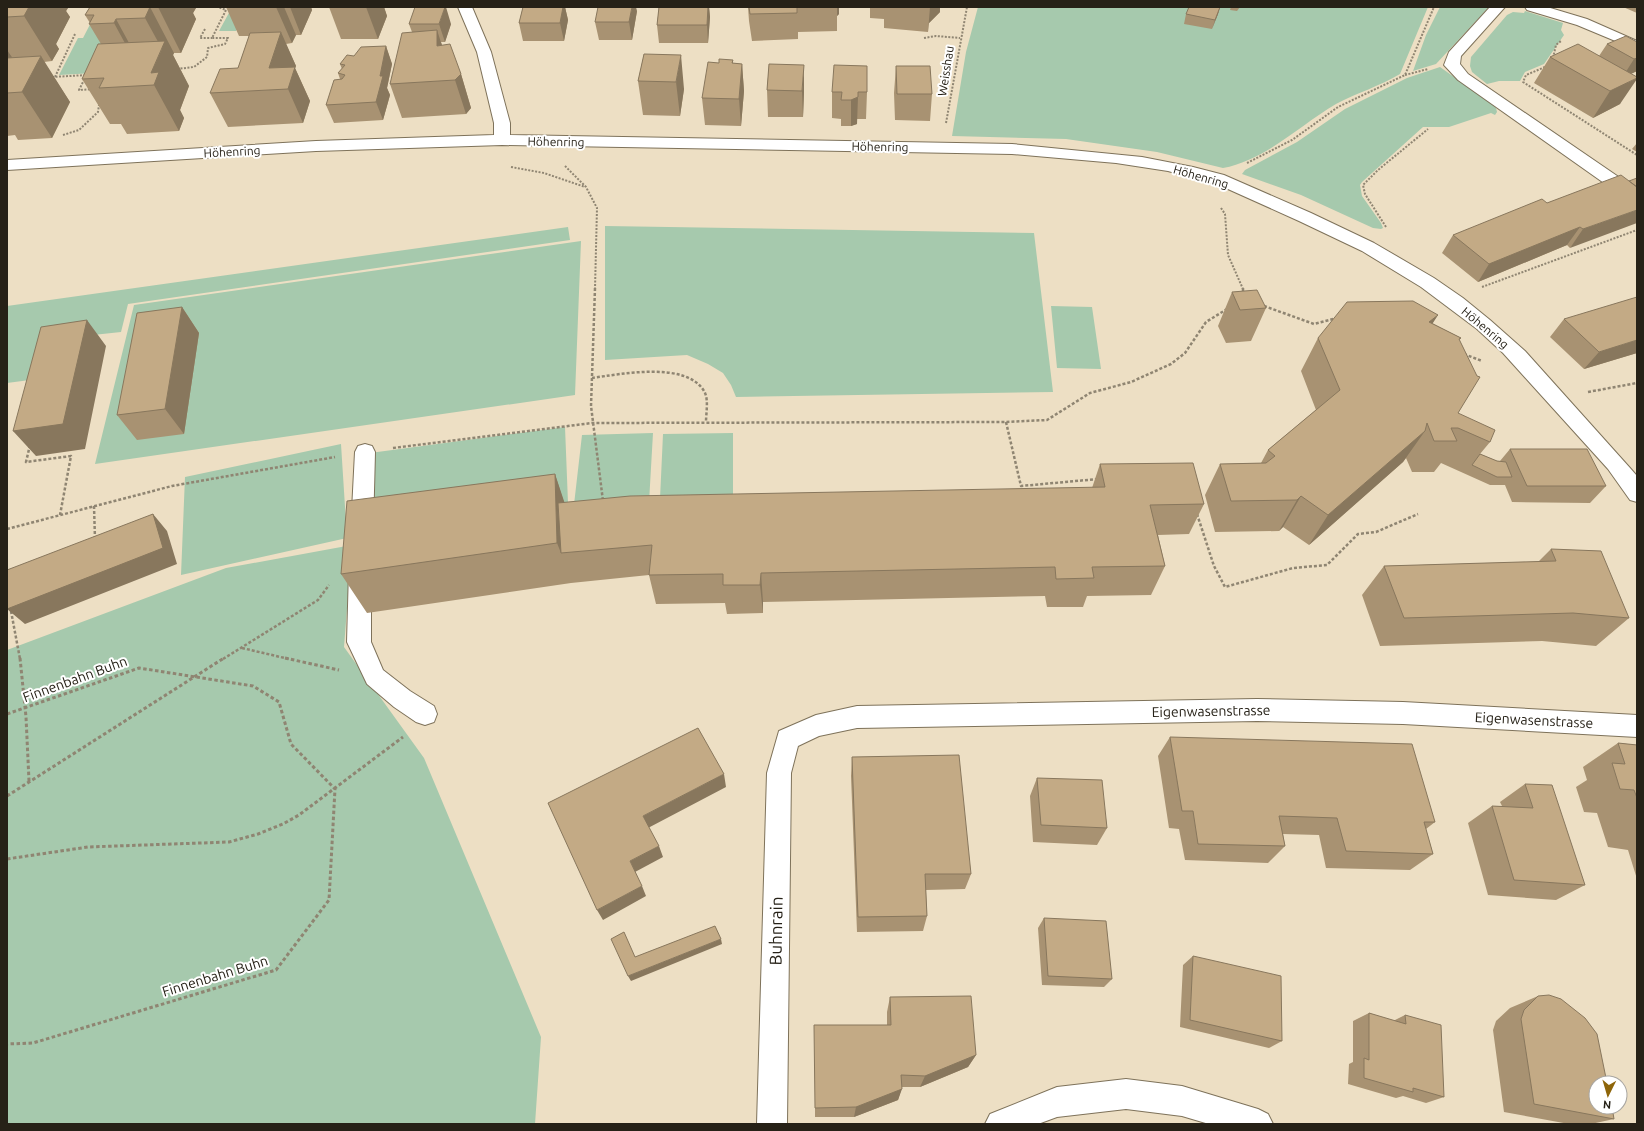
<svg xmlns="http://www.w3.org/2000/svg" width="1644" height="1131" font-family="Ubuntu,sans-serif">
<rect width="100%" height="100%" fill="#eddfc4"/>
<path fill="#a6c9ad" d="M 99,7 L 116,7 L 95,73 L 59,75 L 78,38 L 83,38 Z
M 978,7 L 1428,7 L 1400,74 C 1380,86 1357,93 1336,104 C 1300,125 1266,160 1223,168 L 1157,152 L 1066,139 L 952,136 L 966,52 Z
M 1440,7 L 1488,8 L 1436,64 L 1413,71 L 1426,35 Z
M 230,11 L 246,11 L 236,31 L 219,31 Z
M 1525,11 L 1563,23 L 1561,30 L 1564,35 L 1544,64 L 1525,72 L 1520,81 L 1499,81 L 1487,84 L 1472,72 L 1470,66 L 1471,57 L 1507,15 L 1513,12 L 1524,13 Z
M 1440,67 L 1492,104 L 1496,108 L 1497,112 L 1495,115 L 1491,113 L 1449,127 L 1423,127 L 1362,182 L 1360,185 L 1362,196 L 1381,223 L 1383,228 L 1381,229 L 1373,228 L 1301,195 L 1242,174 L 1245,170 L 1297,142 L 1345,109 L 1407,78 Z
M 605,226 L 1034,233 L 1053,392 L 736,397 L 731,385 L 723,373 L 708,364 L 687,355 L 605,360 Z
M 568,227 L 570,240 L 128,304 L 121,332 L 93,335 L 45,378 L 7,383 L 7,306 Z
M 581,241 L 575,395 L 95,464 L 134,305 Z
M 1051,306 L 1092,307 L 1101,369 L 1057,368 Z
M 565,427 L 568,503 L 351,534 L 355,455 Z
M 653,433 L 648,520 L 572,522 L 582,435 Z
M 733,433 L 733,497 L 660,499 L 663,434 Z
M 341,444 L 347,538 L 181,575 L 185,477 Z
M 352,545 L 344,647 L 424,758 L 541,1037 L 535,1124 L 7,1124 L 7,650 L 226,568 Z"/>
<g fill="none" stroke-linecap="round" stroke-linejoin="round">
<g stroke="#7e725a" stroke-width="2">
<path id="minor" d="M 458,7 L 472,7 L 491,52 L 510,123 L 510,135 L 1012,144 L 1142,157 L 1193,167 L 1224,175 L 1311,213 L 1374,243 L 1434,278 L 1463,298 L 1490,320 L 1525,351 L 1630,468 L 1637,476 L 1637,502 L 1630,500 L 1608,469 L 1503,353 L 1477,329 L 1421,287 L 1362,251 L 1299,221 L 1219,185 L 1168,171 L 1116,163 L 1012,154 L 502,145 L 316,151 L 7,170 L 7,160 L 316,141 L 494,135 L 494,123 L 477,52 Z
M 1490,7 L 1505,7 L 1461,56 L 1460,64 L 1468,74 L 1623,180 L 1625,184 L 1623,188 L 1617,189 L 1611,188 L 1458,80 L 1444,65 L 1449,52 Z
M 1525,7 L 1547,7 L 1587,19 L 1637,41 L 1637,50 L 1577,25 L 1527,10 Z
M 365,444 L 372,446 L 375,452 L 373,530 L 370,536 L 362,539 L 354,536 L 351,530 L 355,452 L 358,446 Z
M 360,561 L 368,564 L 371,570 L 371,642 L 383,670 L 410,691 L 434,706 L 437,714 L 434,722 L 425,725 L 416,722 L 394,707 L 367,684 L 347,642 L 349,570 L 352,564 Z
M 1257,699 L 1403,702 L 1637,715 L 1637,737 L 1403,724 L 1257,721 L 857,728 L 819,736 L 798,746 L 791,773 L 787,1124 L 757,1124 L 767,773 L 779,731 L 816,715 L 857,706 Z
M 1126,1079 L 1182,1086 L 1258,1109 L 1268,1114 L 1273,1124 L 1209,1124 L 1182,1116 L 1126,1109 L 1057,1117 L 1038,1124 L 985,1124 L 990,1114 L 1057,1087 Z"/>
</g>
<path stroke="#8f8572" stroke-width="2" stroke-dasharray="2 1.5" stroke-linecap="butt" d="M 205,29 L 200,38 L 212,38
M 924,38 L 936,36 L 960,38
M 1553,58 L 1556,45 L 1561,41
M 1545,67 L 1526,75 L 1523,82 L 1637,155
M 177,69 L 194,67 L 207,57 L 208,48 L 225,44 L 228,38 L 212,38 L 226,10 L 218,7
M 1405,75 L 1428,69
M 52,77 L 87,75
M 55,77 L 75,34
M 84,80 L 98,80 L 94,89 L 79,90 Z
M 946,123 L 967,7
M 63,135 L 79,130 L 98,112 L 99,105
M 1247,163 L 1292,140 L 1338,107 L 1405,75 L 1434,7
M 565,166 L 586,187 L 597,208 L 595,289
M 511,167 L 544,173 L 585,187
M 1221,208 L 1225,214 L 1228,255 L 1243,289
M 1386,227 L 1365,194 L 1363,185 L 1378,170 L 1428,129
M 1482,287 L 1637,230"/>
<path stroke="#8f8572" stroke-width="2.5" stroke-dasharray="3 2" stroke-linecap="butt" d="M 595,288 L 591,406 L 603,501
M 1243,288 L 1243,294
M 1264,306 L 1314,324 L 1337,318
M 1464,354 L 1482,361
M 592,378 C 621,374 686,361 704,391 C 709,399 706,413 706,422
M 1588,392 L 1637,383
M 1006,422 L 1021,486 L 1098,479
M 30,445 L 26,462 L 71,456 L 60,515
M 393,448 L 592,423 L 1006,422 L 1047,420 L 1090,393 L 1131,382 L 1171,364 L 1185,353 L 1206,322 L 1227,309
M 94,506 L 95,539
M 1197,514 L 1214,566 L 1225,587 L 1293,568 L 1327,565 L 1358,534 L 1376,532 L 1418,514
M 7,529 L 172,486 L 335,457
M 11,611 L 20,659
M 242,648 L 289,659
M 223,659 L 318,600 L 329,585"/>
<path stroke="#8f8572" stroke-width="3" stroke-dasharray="3.5 2.5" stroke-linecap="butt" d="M 20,658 L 26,717 L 29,781
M 285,658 L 339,670
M 7,714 L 139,668 L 253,686 L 279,702 L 291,744 L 335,789 L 329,900 L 276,970 L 33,1043 L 7,1044
M 7,796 L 224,658
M 7,859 L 88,847 L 229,842 L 258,834 L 283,824 L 299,815 L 403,737"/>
<use href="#minor" fill="#fff" fill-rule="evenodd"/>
</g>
<path fill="#a89272" d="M 7,7 L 68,8 L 66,11 L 70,17 L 56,44 L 59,49 L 52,61 L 44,62 L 70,102 L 52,138 L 18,140 L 15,135 L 7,136 Z
M 90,7 L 195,7 L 196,8 L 193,13 L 196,19 L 181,53 L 174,53 L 173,55 L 189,86 L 180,110 L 184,118 L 179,131 L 127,134 L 121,124 L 110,124 L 82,79 L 101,44 L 89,24 L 90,23 L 85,15 Z
M 226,7 L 311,7 L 312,10 L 301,35 L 296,35 L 292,43 L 286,44 L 296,66 L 295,68 L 310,101 L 303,123 L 228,127 L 210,93 L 238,68 L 249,36 L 239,36 Z
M 329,7 L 384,7 L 387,16 L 378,39 L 341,39 Z
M 523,7 L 565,7 L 568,20 L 564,41 L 523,41 L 519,23 Z
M 659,7 L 709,7 L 710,17 L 708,43 L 659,43 L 657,25 Z
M 748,7 L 839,7 L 839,14 L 837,16 L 837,31 L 798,32 L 798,39 L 752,41 L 749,21 Z
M 870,7 L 940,7 L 940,12 L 929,23 L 928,32 L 884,28 L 884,19 L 870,18 Z
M 1220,7 L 1218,14 L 1212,29 L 1184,24 L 1186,14 Z
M 1231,7 L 1240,7 L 1237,11 L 1230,10 Z
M 1623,7 L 1637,7 L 1637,13 Z
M 637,11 L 632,40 L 599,40 L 595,22 Z
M 409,24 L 451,24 L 445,42 L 441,42 L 442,45 L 461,74 L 471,108 L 466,114 L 402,118 L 390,84 L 412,32 Z
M 1637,42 L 1637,71 L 1631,74 L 1620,104 L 1593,118 L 1534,83 L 1550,57 L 1599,56 L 1607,44 Z
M 386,46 L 392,64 L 387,88 L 390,95 L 383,120 L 334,123 L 326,105 L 340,79 L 338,73 L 342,69 L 340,64 L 354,56 Z
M 644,54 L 684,89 L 680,116 L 643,115 L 638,81 Z
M 733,60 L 733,63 L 742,64 L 744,91 L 741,126 L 705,125 L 702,98 L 719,63 Z
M 769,64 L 804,92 L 803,117 L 768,117 L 767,90 Z
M 896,66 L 932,94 L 930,121 L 895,120 L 894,93 Z
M 832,92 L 867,92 L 866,119 L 857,119 L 857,124 L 851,126 L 841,126 L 841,119 L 832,118 Z
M 1637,143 L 1637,152 L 1632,149 Z
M 1629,181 L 1570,248 L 1567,245 L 1478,282 L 1442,253 L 1453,235 L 1547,203 Z
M 1232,292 L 1266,308 L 1251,341 L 1226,343 L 1218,326 Z
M 182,307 L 199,333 L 184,434 L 137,440 L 117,415 Z
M 1438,315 L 1432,323 L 1461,338 L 1459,340 L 1458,413 L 1490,442 L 1480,454 L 1497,461 L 1500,461 L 1510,449 L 1606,486 L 1590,503 L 1512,502 L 1505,485 L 1490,485 L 1441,463 L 1434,472 L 1412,472 L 1406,458 L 1403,462 L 1309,545 L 1283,527 L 1279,531 L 1215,532 L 1205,495 L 1220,464 L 1261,463 L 1268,450 L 1316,410 L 1301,371 L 1318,338 Z
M 1564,319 L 1637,353 L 1584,369 L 1550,337 Z
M 1100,464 L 1204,504 L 1189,534 L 1158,535 L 1165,566 L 1151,595 L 1087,596 L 1083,607 L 1047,607 L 1045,596 L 763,602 L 763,613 L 727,614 L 725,603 L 656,604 L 649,575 L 571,583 L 367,613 L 341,574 L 555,474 L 564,503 L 1092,488 Z
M 1551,549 L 1629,618 L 1596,646 L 1542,641 L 1380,646 L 1362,595 L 1384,566 L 1538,562 Z
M 1170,737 L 1435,822 L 1426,829 L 1433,854 L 1410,870 L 1326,868 L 1319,835 L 1283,834 L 1285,846 L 1268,863 L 1185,860 L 1179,829 L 1169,828 L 1158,756 Z
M 1618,743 L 1637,745 L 1637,879 L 1628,850 L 1608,847 L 1597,813 L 1584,812 L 1576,787 L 1587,780 L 1583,767 Z
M 852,757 L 971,874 L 965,889 L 926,890 L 927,916 L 923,931 L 857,932 L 851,776 Z
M 1037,778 L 1107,828 L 1097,845 L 1033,842 L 1030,796 Z
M 1525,784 L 1585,885 L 1556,900 L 1488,895 L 1468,823 L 1492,806 L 1502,806 L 1500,802 Z
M 1044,918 L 1112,979 L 1104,987 L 1042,985 L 1038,928 Z
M 1193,956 L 1282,1041 L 1269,1048 L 1180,1027 L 1183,965 Z
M 1538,996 L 1614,1119 L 1591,1124 L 1569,1124 L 1504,1112 L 1493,1030 L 1496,1021 L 1510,1008 Z
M 890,997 L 976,1055 L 968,1067 L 920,1087 L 902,1087 L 898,1100 L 854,1117 L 815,1117 L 815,1108 L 887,1025 L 887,1012 Z
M 1369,1013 L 1393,1021 L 1405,1015 L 1444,1097 L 1426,1103 L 1403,1096 L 1396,1098 L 1348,1084 L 1349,1064 L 1353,1062 L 1353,1021 Z"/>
<path fill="#88775d" d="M 27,7 L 68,7 L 68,8 L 66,11 L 70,17 L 56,44 L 59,49 L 52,61 L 24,16 Z
M 150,7 L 174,53 L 173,55 L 189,86 L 180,110 L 184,118 L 179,131 L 154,85 L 151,73 L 162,49 L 145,18 Z
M 158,7 L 195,7 L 196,8 L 193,13 L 196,19 L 181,53 Z
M 276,7 L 284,7 L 296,35 L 292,43 Z
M 290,7 L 311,7 L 312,10 L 301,35 Z
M 366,7 L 384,7 L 387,16 L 378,39 Z
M 445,7 L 446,7 L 451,24 L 445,42 L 439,24 Z
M 563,7 L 565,7 L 568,20 L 564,41 L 560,23 Z
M 632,7 L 636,7 L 637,11 L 632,40 L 629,22 Z
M 708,7 L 709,7 L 710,17 L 708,43 L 707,25 Z
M 837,7 L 839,7 L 839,14 L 837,16 Z
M 930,7 L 940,7 L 940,12 L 929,23 L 928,32 Z
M 1220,7 L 1218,14 L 1212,29 L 1215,20 Z
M 116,19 L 141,65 L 139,69 L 114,23 Z
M 437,30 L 448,64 L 437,46 Z
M 281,32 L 296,66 L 295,68 L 310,101 L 303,123 L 288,89 L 269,68 Z
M 386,46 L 392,64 L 387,88 L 390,95 L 383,120 L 376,102 L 380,76 Z
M 7,50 L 16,63 L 7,59 Z
M 681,55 L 684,89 L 680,116 L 676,82 Z
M 41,56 L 70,102 L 52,138 L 22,92 Z
M 1637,58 L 1637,71 L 1622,78 L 1634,59 Z
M 742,64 L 744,91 L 741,126 L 739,99 Z
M 804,65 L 804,92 L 803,117 L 802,91 Z
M 461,74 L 471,108 L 466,114 L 455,80 Z
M 1637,78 L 1637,79 L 1620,104 L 1593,118 L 1610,91 Z
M 858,97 L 857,124 L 851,126 L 851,100 Z
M 1637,210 L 1637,223 L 1570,248 L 1583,229 Z
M 1580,227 L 1567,245 L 1478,282 L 1489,264 Z
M 182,307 L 199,333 L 184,434 L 165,409 Z
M 1438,315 L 1417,348 L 1429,322 Z
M 87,320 L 106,346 L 85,449 L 36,456 L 13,431 Z
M 1637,340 L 1637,353 L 1584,369 L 1599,352 Z
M 1425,431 L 1403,462 L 1309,545 L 1328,515 Z
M 555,474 L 569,516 L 561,553 L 557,543 Z
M 1301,496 L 1283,527 L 1279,531 L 1297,500 Z
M 153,514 L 167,531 L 177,564 L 25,624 L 7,609 Z
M 761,573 L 763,602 L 763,613 L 760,585 Z
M 724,774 L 726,787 L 648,828 L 643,816 Z
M 659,846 L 663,857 L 635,872 L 630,861 Z
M 642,886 L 646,896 L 603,920 L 597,910 Z
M 721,939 L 722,944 L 631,981 L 628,976 Z
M 976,1055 L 968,1067 L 920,1087 L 925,1076 Z
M 902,1089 L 898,1100 L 854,1117 L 856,1107 Z"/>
<path fill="#c3aa85" stroke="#88775d" d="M 7,7 L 29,7 L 24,16 L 7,17 Z
M 90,7 L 158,7 L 150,7 L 145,18 L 116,19 L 114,23 L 89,24 L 94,15 L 85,15 Z
M 415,7 L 445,7 L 439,24 L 409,24 Z
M 523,7 L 563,7 L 560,23 L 519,23 Z
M 598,7 L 632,7 L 629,22 L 595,22 Z
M 659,7 L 708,7 L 707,25 L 657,25 Z
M 749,7 L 797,7 L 797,13 L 750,14 Z
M 1189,7 L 1220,7 L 1215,20 L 1186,14 Z
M 437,30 L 437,46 L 450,44 L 461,74 L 455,80 L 390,84 L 402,33 Z
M 281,32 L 269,68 L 295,67 L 288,89 L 210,93 L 220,69 L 238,68 L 250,33 Z
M 1626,36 L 1637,42 L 1637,58 L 1634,59 L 1607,44 Z
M 165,41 L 151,73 L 159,72 L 154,85 L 99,88 L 104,78 L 82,79 L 98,44 Z
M 1578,44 L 1637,77 L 1637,78 L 1610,91 L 1550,57 Z
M 386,46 L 380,76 L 383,76 L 376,102 L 326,105 L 334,80 L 342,79 L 345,75 L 338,73 L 345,65 L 340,64 L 347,55 L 354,56 L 361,47 Z
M 644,54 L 681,55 L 676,82 L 638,81 Z
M 41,56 L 22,92 L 7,93 L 7,58 Z
M 719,59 L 733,60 L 732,63 L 742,64 L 739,99 L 702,98 L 708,62 L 719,63 Z
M 769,64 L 804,65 L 802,91 L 767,90 Z
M 834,65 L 867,66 L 867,92 L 858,92 L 858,97 L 851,100 L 841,100 L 842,92 L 832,92 Z
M 896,66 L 930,66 L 932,94 L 897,94 Z
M 1621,175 L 1637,187 L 1637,210 L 1583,229 L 1580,227 L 1489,264 L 1453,235 L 1542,199 L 1547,203 Z
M 1637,178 L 1637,187 L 1629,181 Z
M 1257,290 L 1266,308 L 1240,310 L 1232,292 Z
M 1637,297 L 1637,340 L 1599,352 L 1564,319 Z
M 1413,301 L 1438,315 L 1429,322 L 1461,338 L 1459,339 L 1477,376 L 1480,377 L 1458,413 L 1495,430 L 1490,442 L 1458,428 L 1451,428 L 1457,441 L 1434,441 L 1427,423 L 1425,431 L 1328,515 L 1301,496 L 1297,500 L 1231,501 L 1220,464 L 1266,463 L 1275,456 L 1268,450 L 1340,390 L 1318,338 L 1347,302 Z
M 182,307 L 165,409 L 117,415 L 137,313 Z
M 87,320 L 63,424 L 13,431 L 41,327 Z
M 1510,449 L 1587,449 L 1606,486 L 1527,486 Z
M 1480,454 L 1497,461 L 1506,462 L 1512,477 L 1497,477 L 1472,465 Z
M 1193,463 L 1204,504 L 1150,505 L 1165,566 L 1092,567 L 1094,578 L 1056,579 L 1055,567 L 761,573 L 760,585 L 723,585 L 723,574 L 649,575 L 652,545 L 561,553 L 558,503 L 630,496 L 1105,487 L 1100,464 Z
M 555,474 L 557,543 L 341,574 L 347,501 Z
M 153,514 L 163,548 L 7,609 L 7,570 Z
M 1551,549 L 1601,551 L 1629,618 L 1573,613 L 1404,618 L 1384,566 L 1556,561 Z
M 698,728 L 724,774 L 643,816 L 659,846 L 630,861 L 642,886 L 597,910 L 548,803 Z
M 1170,737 L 1412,744 L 1435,822 L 1424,822 L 1433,854 L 1346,851 L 1337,818 L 1279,816 L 1285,846 L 1198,844 L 1193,811 L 1182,811 Z
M 1618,743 L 1637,745 L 1637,798 L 1634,790 L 1620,789 L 1612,763 L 1625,764 Z
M 959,755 L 971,874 L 925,874 L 927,916 L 858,917 L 852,757 Z
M 1037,778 L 1102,780 L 1107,828 L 1041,825 Z
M 1525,784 L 1552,785 L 1585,885 L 1514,880 L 1492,806 L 1533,808 Z
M 1044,918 L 1106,921 L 1112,979 L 1048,976 Z
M 715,926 L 721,939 L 628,976 L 611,939 L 624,932 L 635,957 Z
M 1193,956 L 1281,976 L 1282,1041 L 1190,1020 Z
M 1549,995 L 1561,999 L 1585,1018 L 1597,1034 L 1607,1083 L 1596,1083 L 1596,1107 L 1612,1107 L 1614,1119 L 1534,1104 L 1521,1019 L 1524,1010 L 1538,996 Z
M 971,996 L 976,1055 L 925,1076 L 901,1075 L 902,1089 L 856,1107 L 815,1108 L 814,1025 L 891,1025 L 890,997 Z
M 1369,1013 L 1406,1024 L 1405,1015 L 1441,1025 L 1444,1097 L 1413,1088 L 1413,1092 L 1364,1078 L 1364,1058 L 1369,1060 Z"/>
<g text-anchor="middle" stroke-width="4" stroke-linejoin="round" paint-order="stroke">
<g font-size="12" fill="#262117" stroke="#fff">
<text transform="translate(946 71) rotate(-81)" y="4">Weisshau</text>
<text transform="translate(556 142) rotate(1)" y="4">Höhenring</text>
<text transform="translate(880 147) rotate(1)" y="4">Höhenring</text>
<text transform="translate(232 152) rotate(-3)" y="4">Höhenring</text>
<text transform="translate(1201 177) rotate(16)" y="4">Höhenring</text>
<text transform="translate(1485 328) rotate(40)" y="4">Höhenring</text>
</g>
<g font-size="14" fill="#262117" stroke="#fff">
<text transform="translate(75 679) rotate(-20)" y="5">Finnenbahn Buhn</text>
<text transform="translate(1211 711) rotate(-1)" y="5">Eigenwasenstrasse</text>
<text transform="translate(1534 720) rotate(3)" y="5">Eigenwasenstrasse</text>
<text transform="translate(215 976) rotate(-17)" y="5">Finnenbahn Buhn</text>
</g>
<g font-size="17" fill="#262117" stroke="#fff">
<text transform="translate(776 931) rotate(-89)" y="6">Buhnrain</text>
</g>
</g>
<rect width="1644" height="1131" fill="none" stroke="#262117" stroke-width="16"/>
<g transform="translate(1608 1095) rotate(185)"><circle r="19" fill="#ffffff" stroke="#a8a6a2"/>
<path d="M0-3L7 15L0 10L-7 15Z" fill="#8e6509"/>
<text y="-6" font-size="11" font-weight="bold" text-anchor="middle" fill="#262117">N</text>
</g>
</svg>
